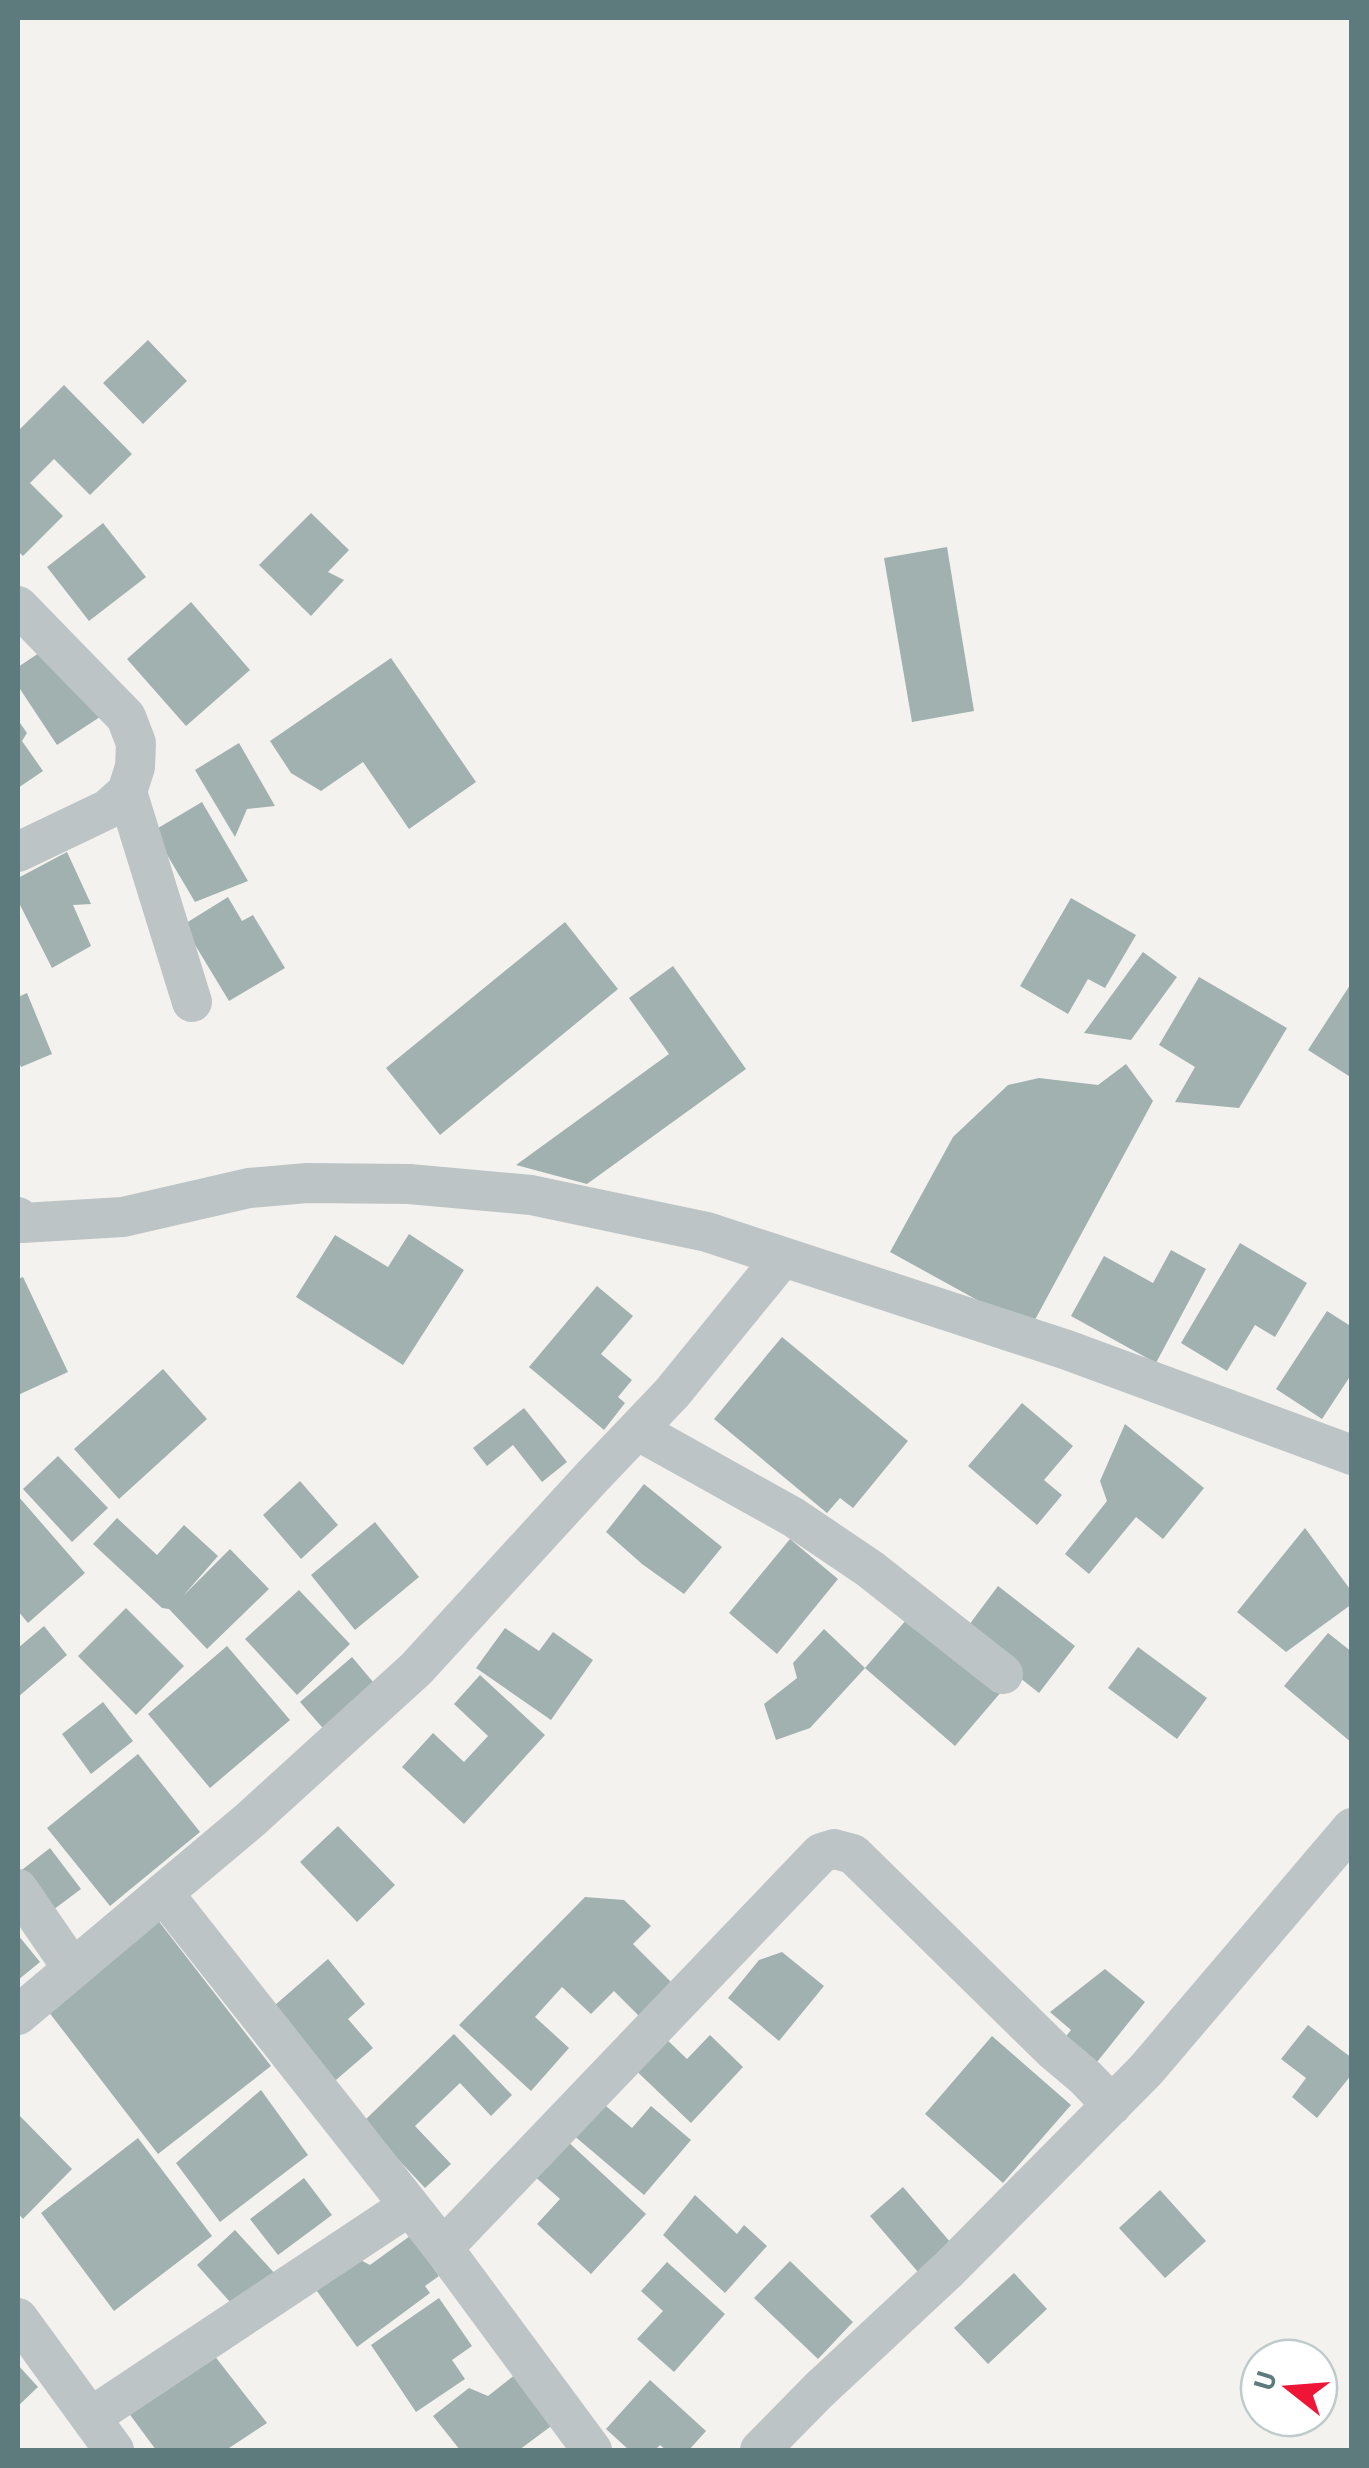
<svg xmlns="http://www.w3.org/2000/svg" width="1369" height="2468" font-family="Barlow,sans-serif">
<rect width="100%" height="100%" fill="#f4f2ef"/>
<path fill="#a0b1b0" d="M 148,340 L 187,381 L 143,424 L 103,383 Z
M 64,385 L 132,454 L 90,495 L 54,459 L 30,483 L 63,516 L 23,556 L 18,551 L 18,431 Z
M 311,513 L 349,550 L 328,572 L 344,580 L 311,616 L 259,565 Z
M 103,523 L 146,577 L 89,621 L 47,567 Z
M 947,547 L 974,711 L 912,722 L 884,558 Z
M 191,602 L 250,670 L 186,726 L 127,659 Z
M 51,645 L 100,717 L 57,745 L 18,686 L 18,667 Z
M 391,658 L 476,782 L 409,829 L 363,762 L 321,791 L 291,773 L 270,741 Z
M 18,720 L 27,733 L 22,741 L 43,771 L 18,788 Z
M 239,743 L 275,806 L 247,809 L 235,837 L 195,770 Z
M 202,802 L 248,881 L 195,902 L 153,831 Z
M 67,852 L 91,904 L 73,905 L 91,946 L 52,968 L 18,901 L 18,878 Z
M 228,897 L 242,921 L 253,915 L 285,968 L 229,1001 L 183,925 Z
M 1071,898 L 1136,935 L 1105,988 L 1088,979 L 1068,1014 L 1020,986 Z
M 565,922 L 618,989 L 440,1135 L 386,1068 Z
M 1143,952 L 1177,977 L 1131,1040 L 1084,1033 Z
M 673,966 L 746,1069 L 587,1184 L 516,1165 L 669,1054 L 629,998 Z
M 1199,977 L 1287,1028 L 1239,1108 L 1175,1102 L 1195,1067 L 1159,1045 Z
M 1352,982 L 1352,1078 L 1308,1050 Z
M 27,993 L 52,1054 L 21,1067 L 18,1060 L 18,997 Z
M 1126,1064 L 1153,1101 L 1030,1329 L 890,1252 L 953,1137 L 1008,1085 L 1039,1078 L 1098,1085 Z
M 409,1234 L 464,1270 L 403,1365 L 296,1297 L 335,1235 L 388,1267 Z
M 1240,1243 L 1307,1283 L 1275,1337 L 1255,1325 L 1227,1371 L 1181,1343 Z
M 1171,1250 L 1206,1269 L 1156,1363 L 1071,1316 L 1104,1256 L 1153,1283 Z
M 23,1277 L 68,1372 L 18,1395 L 18,1279 Z
M 597,1286 L 633,1316 L 601,1354 L 632,1380 L 618,1397 L 625,1403 L 604,1430 L 529,1367 Z
M 1327,1311 L 1352,1327 L 1352,1380 L 1349,1378 L 1322,1419 L 1276,1389 Z
M 782,1337 L 908,1441 L 853,1508 L 840,1498 L 827,1513 L 714,1419 Z
M 163,1369 L 207,1419 L 119,1499 L 74,1449 Z
M 1022,1403 L 1073,1446 L 1044,1480 L 1062,1495 L 1037,1525 L 968,1466 Z
M 524,1408 L 567,1462 L 542,1482 L 513,1445 L 487,1466 L 473,1448 Z
M 1125,1424 L 1204,1488 L 1163,1539 L 1136,1517 L 1089,1574 L 1065,1554 L 1107,1501 L 1100,1481 Z
M 58,1456 L 108,1508 L 72,1542 L 23,1489 Z
M 300,1481 L 338,1525 L 301,1559 L 263,1515 Z
M 644,1484 L 722,1547 L 684,1594 L 642,1564 L 606,1532 Z
M 18,1496 L 85,1573 L 28,1623 L 18,1611 Z
M 117,1518 L 157,1555 L 184,1525 L 218,1556 L 183,1596 L 230,1549 L 269,1589 L 207,1649 L 169,1609 L 162,1608 L 93,1544 Z
M 375,1522 L 419,1577 L 355,1630 L 311,1575 Z
M 1305,1528 L 1352,1592 L 1352,1604 L 1286,1652 L 1237,1612 Z
M 790,1539 L 838,1579 L 777,1654 L 729,1613 Z
M 998,1586 L 1075,1646 L 1039,1693 L 963,1633 Z
M 299,1590 L 350,1644 L 297,1695 L 245,1639 Z
M 126,1608 L 184,1666 L 136,1715 L 78,1656 Z
M 912,1613 L 1002,1691 L 955,1746 L 865,1668 Z
M 44,1626 L 67,1655 L 18,1697 L 18,1648 Z
M 505,1628 L 539,1651 L 553,1632 L 593,1660 L 551,1720 L 476,1668 Z
M 824,1629 L 865,1668 L 810,1728 L 776,1740 L 764,1704 L 797,1678 L 793,1663 Z
M 1328,1633 L 1352,1652 L 1352,1743 L 1284,1686 Z
M 227,1646 L 290,1720 L 210,1788 L 148,1714 Z
M 1138,1647 L 1207,1698 L 1177,1739 L 1108,1688 Z
M 352,1657 L 379,1689 L 328,1734 L 300,1702 Z
M 480,1675 L 545,1735 L 464,1824 L 402,1767 L 433,1733 L 464,1762 L 488,1736 L 454,1704 Z
M 103,1702 L 133,1741 L 91,1774 L 62,1734 Z
M 138,1754 L 200,1832 L 110,1906 L 47,1828 Z
M 338,1826 L 395,1885 L 357,1922 L 300,1862 Z
M 50,1848 L 81,1889 L 45,1916 L 18,1873 Z
M 585,1897 L 624,1900 L 651,1926 L 633,1944 L 673,1984 L 640,2017 L 614,1991 L 591,2014 L 562,1987 L 535,2017 L 569,2048 L 531,2091 L 459,2025 Z
M 157,1919 L 271,2066 L 158,2154 L 45,2007 Z
M 18,1935 L 40,1962 L 18,1980 Z
M 782,1952 L 824,1986 L 779,2041 L 728,1998 L 759,1960 Z
M 328,1959 L 365,2004 L 348,2019 L 373,2048 L 329,2086 L 267,2012 Z
M 1105,1969 L 1145,2002 L 1085,2077 L 1054,2051 L 1071,2030 L 1050,2012 Z
M 1308,2025 L 1352,2058 L 1352,2074 L 1317,2118 L 1292,2097 L 1306,2078 L 1281,2059 Z
M 658,2031 L 687,2059 L 710,2035 L 743,2067 L 691,2123 L 628,2063 Z
M 454,2034 L 512,2095 L 491,2116 L 460,2083 L 415,2126 L 451,2164 L 425,2188 L 366,2125 L 364,2121 Z
M 992,2036 L 1071,2105 L 1003,2183 L 925,2114 Z
M 261,2090 L 308,2155 L 220,2222 L 176,2163 Z
M 600,2101 L 632,2128 L 651,2106 L 691,2140 L 644,2195 L 572,2134 Z
M 18,2114 L 72,2169 L 23,2219 L 18,2213 Z
M 138,2138 L 212,2236 L 114,2311 L 41,2213 Z
M 564,2138 L 646,2214 L 591,2274 L 537,2224 L 560,2199 L 532,2174 Z
M 304,2178 L 332,2215 L 278,2255 L 250,2219 Z
M 903,2187 L 951,2243 L 918,2272 L 870,2216 Z
M 1160,2190 L 1206,2241 L 1165,2278 L 1119,2228 Z
M 695,2195 L 737,2234 L 744,2225 L 767,2246 L 725,2293 L 663,2235 Z
M 235,2230 L 277,2276 L 238,2311 L 197,2265 Z
M 410,2236 L 439,2276 L 425,2286 L 430,2293 L 357,2347 L 314,2287 L 355,2257 L 370,2265 Z
M 790,2261 L 853,2322 L 818,2359 L 754,2298 Z
M 667,2262 L 725,2314 L 674,2372 L 637,2339 L 663,2311 L 641,2291 Z
M 1014,2273 L 1047,2309 L 988,2364 L 954,2328 Z
M 439,2298 L 472,2346 L 452,2360 L 465,2379 L 416,2412 L 371,2345 Z
M 210,2350 L 267,2423 L 226,2450 L 156,2450 L 125,2408 Z
M 18,2365 L 38,2387 L 18,2406 Z
M 516,2374 L 554,2424 L 519,2450 L 460,2450 L 433,2416 L 469,2388 L 488,2396 Z
M 650,2380 L 706,2431 L 689,2450 L 666,2450 L 660,2445 L 655,2450 L 629,2450 L 606,2429 Z"/>
<g fill="none" stroke-linecap="round" stroke-linejoin="round">
<path stroke="#bcc4c5" stroke-width="40" d="M 18,606 L 126,717 L 136,743 L 135,767 L 127,792 L 108,809 L 18,852
M 127,792 L 192,1002
M 18,1217 L 22,1223 L 123,1217 L 249,1188 L 307,1183 L 409,1184 L 531,1195 L 707,1232 L 1067,1350 L 1352,1455
M 637,1430 L 793,1517 L 870,1569 L 1003,1674
M 18,1889 L 73,1969
M 163,1893 L 443,2248 L 592,2450
M 18,2015 L 250,1820 L 416,1669 L 592,1477 L 672,1393 L 782,1258
M 443,2248 L 821,1853 L 834,1849 L 853,1854 L 1054,2051 L 1085,2077 L 1112,2105
M 18,2318 L 114,2450
M 91,2417 L 409,2206
M 760,2450 L 819,2390 L 949,2269 L 1146,2070 L 1352,1828"/>
</g>
<rect width="1369" height="2468" fill="none" stroke="#5d7b7c" stroke-width="40"/>
<g transform="translate(1289 2388) rotate(287)"><circle r="48" fill="#ffffff" stroke="#becacb" stroke-width="2.5"/>
<path d="M0-8L18 38L0 25L-18 38Z" fill="#ee1537"/>
<text y="-15" font-size="28" font-weight="bold" text-anchor="middle" fill="#5d7b7c">U</text>
</g>
</svg>
